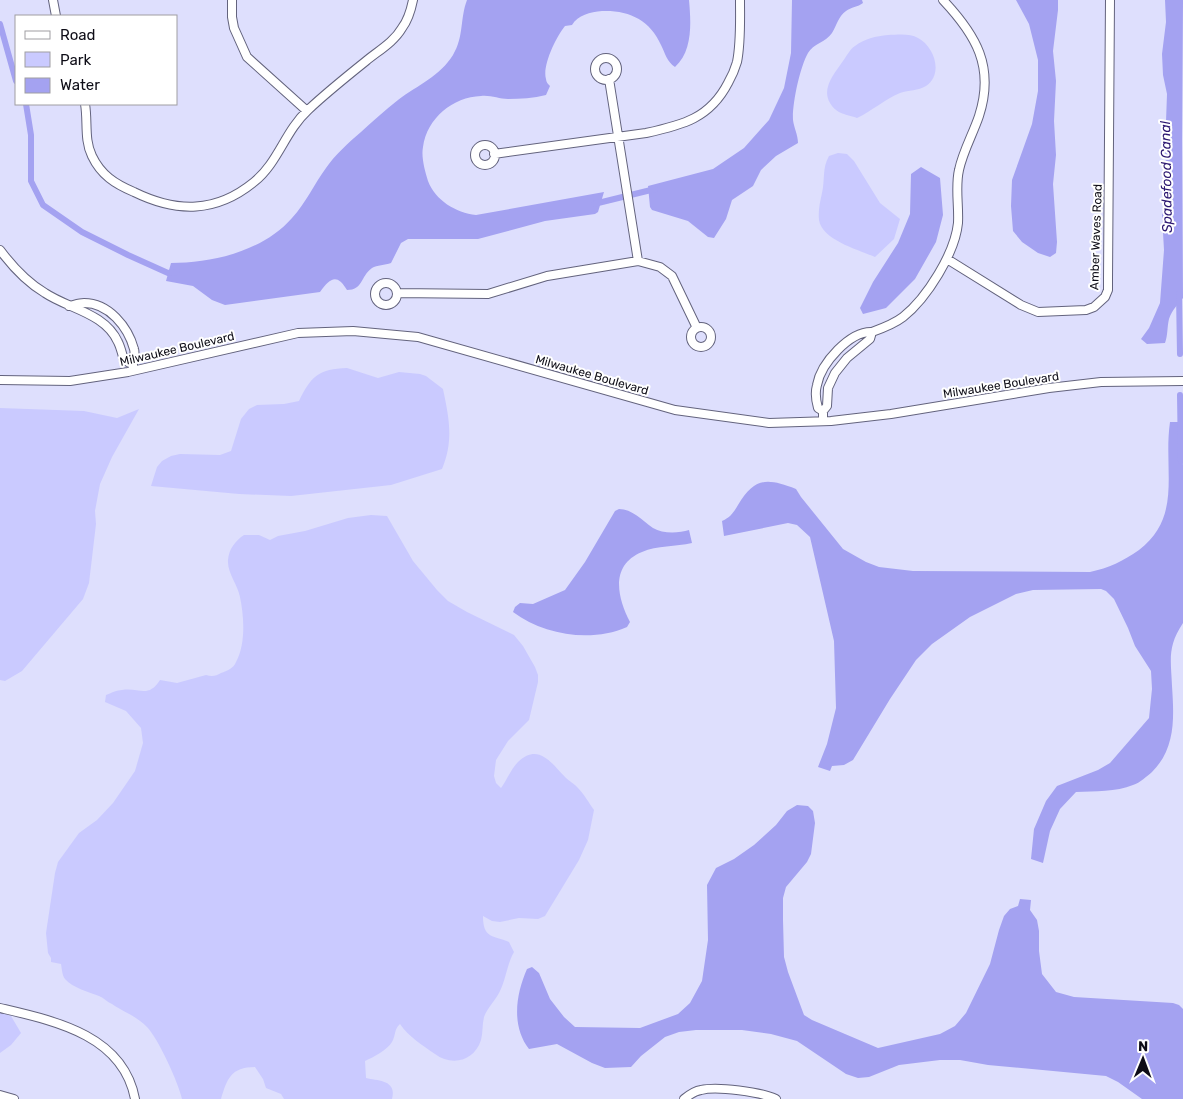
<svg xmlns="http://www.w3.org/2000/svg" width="1183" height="1099" font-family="Rubik,sans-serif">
<rect width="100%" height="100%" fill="#dedffd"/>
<path fill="#cacaff" d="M 888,35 C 897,35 910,33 918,38 C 934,46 944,74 926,86 C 918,91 909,90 900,93 C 885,99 872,111 857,118 C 847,114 837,115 830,103 C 821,88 835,73 843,61 C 847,56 849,50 855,46 C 864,39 876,36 888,35 Z
M 838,153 L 847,154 L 854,161 L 880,203 L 900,219 L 894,239 L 875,257 C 859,250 822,240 819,220 C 818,211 820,202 822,193 C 825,180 822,168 829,156 Z
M 347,368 L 378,378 L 399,372 L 420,374 L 426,376 L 443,389 C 449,418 454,440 442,469 L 391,485 L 291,496 L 239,494 L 151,486 L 157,467 L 162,461 L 171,456 L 180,454 L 220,455 L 231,451 L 241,419 L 249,409 L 257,405 L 284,404 L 299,401 C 311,376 319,369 347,368 Z
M 0,408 L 84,411 L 117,418 L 139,409 L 112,457 L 100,484 L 95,511 L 96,524 L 89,583 L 83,599 L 22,671 L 5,681 L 0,680 Z
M 371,515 L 387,516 L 413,561 L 437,590 L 448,601 L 467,612 L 514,635 L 523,646 L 535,667 L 538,675 L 538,682 L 529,720 L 508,741 L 496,760 L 494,776 L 496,783 L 501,788 C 507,780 511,769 518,762 C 539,742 552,764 566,778 C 569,781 575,784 578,788 C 584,794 589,803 594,810 L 588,840 L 579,860 L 545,916 L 538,919 L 519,918 L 500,922 L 492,921 L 483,916 C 483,939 493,935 509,942 L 514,952 C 507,964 506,979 500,991 C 496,1000 487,1008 484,1017 C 482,1025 483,1033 481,1040 C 474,1062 451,1066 435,1054 C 422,1045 409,1037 400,1024 C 394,1029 396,1035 392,1042 C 387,1050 374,1057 365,1061 L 366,1078 C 379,1081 397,1080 392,1099 L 284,1099 L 281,1094 L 266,1088 L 263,1079 L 255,1067 C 231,1067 227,1079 221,1099 L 182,1099 C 179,1084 158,1038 147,1027 C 135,1015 125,1013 112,1004 C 107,1002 104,998 99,996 C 89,992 73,988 65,979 C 62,975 62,969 61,964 L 51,962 L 51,958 L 48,953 L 46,933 L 55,873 L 58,862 L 79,833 L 97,820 L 113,803 L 135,771 L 143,743 L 141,728 L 126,711 L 105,702 L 106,695 C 111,693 117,690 122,690 C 139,687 148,699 160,680 L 177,683 L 206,675 C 212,677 216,676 221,673 C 227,671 234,668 236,662 C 246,644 244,616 240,597 C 238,585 227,573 228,560 C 229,549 235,541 244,535 L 259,535 L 270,540 L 278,536 L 305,531 L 348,518 Z
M 0,1012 L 11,1016 L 21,1033 L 11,1045 L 0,1053 Z"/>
<path fill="#a4a2f1" d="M 467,0 L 689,0 C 691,22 693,51 675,67 C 667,62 665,53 661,45 C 650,20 629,10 602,11 C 590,12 578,15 572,25 L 565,26 C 556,37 542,66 546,79 C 546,82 548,84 550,86 L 546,95 C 534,98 520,99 508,99 C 499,99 491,95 481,96 C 453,97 427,118 423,147 C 421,157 425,171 428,181 C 435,200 456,213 476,215 L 604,192 L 598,212 L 595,214 L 545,221 L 478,239 L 408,239 L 401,243 L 391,263 C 385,265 377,265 372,268 C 360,277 363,290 347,290 C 337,273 330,278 320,292 L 225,305 L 212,300 L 193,286 L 166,281 L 171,263 C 213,263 263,251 292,218 C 306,203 314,184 326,168 C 334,156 350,141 361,132 C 373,121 385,110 398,100 C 418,85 440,76 453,55 C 464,37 460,18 467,0 Z
M 792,0 L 862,0 L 863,3 C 858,7 851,7 846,11 C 838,17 837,25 832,33 C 826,42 813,44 808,53 C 800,67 792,104 793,120 C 794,128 798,135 798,143 L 776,156 L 761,170 L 753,186 L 732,200 L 726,219 L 714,238 L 708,237 L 688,221 L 652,210 L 650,207 L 648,186 L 713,169 L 744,148 L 769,120 L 784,88 L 791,53 Z
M 1016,0 L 1058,0 L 1058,10 L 1053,51 L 1056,81 L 1054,121 L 1056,155 L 1053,184 L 1057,242 L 1056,253 L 1050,257 L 1038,253 L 1022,242 L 1013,231 L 1011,206 L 1012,180 L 1032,124 L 1038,91 L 1038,60 L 1029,24 Z
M 1165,0 L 1183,0 L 1183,2 L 1182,139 L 1183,298 C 1178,304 1172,310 1169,319 C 1167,327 1168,335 1165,343 L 1147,344 L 1141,339 L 1149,328 L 1160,303 L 1164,250 L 1162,215 L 1167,184 L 1165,149 L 1167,94 L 1163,75 L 1162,54 L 1166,22 Z
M 921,167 L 940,178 L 943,215 L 936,242 L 915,279 L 886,308 L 863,314 L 860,308 L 873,282 L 898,243 L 910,214 L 911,174 Z
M 1170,422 L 1181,422 L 1181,451 L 1183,465 L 1183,623 C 1167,647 1171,660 1172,686 C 1174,717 1176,748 1152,772 C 1147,776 1140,783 1133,785 C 1116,792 1095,791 1076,792 L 1060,809 L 1050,831 L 1043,863 L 1031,859 L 1034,829 L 1046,801 L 1057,786 L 1098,770 L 1110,763 L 1149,718 L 1152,689 L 1151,671 L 1135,646 L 1128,628 L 1114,599 L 1106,591 L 1101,589 L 1033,590 L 1016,594 L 970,617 L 932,644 L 916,660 L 890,699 L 853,760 L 844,765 L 832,766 L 830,771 L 818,767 L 827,744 L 836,708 L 834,641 L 810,537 L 797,525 L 788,523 L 724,536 L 722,521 C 731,517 733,513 738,505 C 755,477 767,478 796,489 L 801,497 L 843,549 L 866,562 L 879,567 L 913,571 L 1090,572 C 1109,568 1123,561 1139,550 C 1183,516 1163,471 1170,422 Z
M 619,509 C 632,509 642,520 653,528 C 663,534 679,533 689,530 L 692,543 C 676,547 657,545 642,552 C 610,565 617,597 630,622 L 627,627 C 591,643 544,635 513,612 L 515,607 L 520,603 L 533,604 L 565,590 L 585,562 L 615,511 Z
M 797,805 L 808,806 L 813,811 L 815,823 L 811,854 L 807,862 L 786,887 L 783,898 L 783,920 L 784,957 L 788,972 L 804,1015 L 812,1020 L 878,1048 L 940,1034 L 955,1026 L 966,1013 L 990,964 L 999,930 L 1004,916 L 1010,909 L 1018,906 L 1020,899 L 1031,900 L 1030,910 L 1037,920 L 1039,931 L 1039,951 L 1042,974 L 1056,992 L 1074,997 L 1173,1003 L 1179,1005 L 1183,1009 L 1183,1099 L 1142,1099 L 1118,1082 L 1106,1076 L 988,1065 L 960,1060 L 940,1060 L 899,1065 L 869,1077 L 858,1078 L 846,1074 L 797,1041 L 771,1034 L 742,1030 L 696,1030 L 679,1032 L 665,1037 L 641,1056 L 631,1067 L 605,1068 L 592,1063 L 557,1044 L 529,1049 C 511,1026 516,994 527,969 L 532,967 L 539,973 L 550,999 L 564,1017 L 575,1027 L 640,1028 L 678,1014 L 690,1003 L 702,981 L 708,940 L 707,885 L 716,868 L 734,859 L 754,845 L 776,825 L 787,811 Z"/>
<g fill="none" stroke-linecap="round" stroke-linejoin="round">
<path stroke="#a4a2f1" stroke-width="6" d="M 0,24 L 16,81
M 26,104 L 31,135 L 31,181 L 43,205 L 82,232 L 128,255 L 168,273 L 177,272
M 594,204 L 655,189
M 1179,294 L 1180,354
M 1180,395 L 1181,461"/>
<g stroke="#63637d" stroke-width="10">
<path id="minor" d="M 53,0 L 56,16
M 232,0 L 232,17 L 234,28 L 247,57 L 307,111
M595 69a11 11 0 1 1 22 0a11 11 0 1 1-22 0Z
M 609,79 L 638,261
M 85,104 C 88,121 84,140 92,156 C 101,175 115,184 134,192 C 177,213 216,213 254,182 C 278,163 285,131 308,110 C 326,93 346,77 366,61 C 378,51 394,42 402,28 C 408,20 411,10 413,0
M475 155a10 10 0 1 1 20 0a10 10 0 1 1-20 0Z
M 494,154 L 646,133 C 683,125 710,118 728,83 C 732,76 735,69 737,62 C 741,42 740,20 740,0
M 0,250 C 12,266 28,283 45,293 C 69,309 105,313 118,342 C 121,348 122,354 124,360 L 132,364
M 947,259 L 1021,305 L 1038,312 L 1086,310 L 1094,307 L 1105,297 L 1108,290 L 1108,278 L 1110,0
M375 294a11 11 0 1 1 22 0a11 11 0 1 1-22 0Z
M 397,293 L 488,294 L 547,276 L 638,261 L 660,267 L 672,276 L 697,328
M 69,306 C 74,305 79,303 84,303 C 109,303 128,327 134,349 C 136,355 132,361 133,368
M691 337a10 10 0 1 1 20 0a10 10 0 1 1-20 0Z
M 872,332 C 883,328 894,324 903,317 C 927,298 955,253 958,223 C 959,205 955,187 959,170 C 963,151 973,134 979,116 C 995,67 976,35 943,0
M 0,380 L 70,381 L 128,372 L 298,333 L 353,331 L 418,337 L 675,410 L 769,423 L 831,421 L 891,414 L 1049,388 L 1101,382 L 1183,381
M 823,411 L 818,408 C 816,401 815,392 817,385 C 821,363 850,331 872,332 L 870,339 L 847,358 L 835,373 L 828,388 L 827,406 L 823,411 L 823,421
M 0,1008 C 55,1021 123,1035 135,1099
M 0,1095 L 14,1099
M 684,1099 C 689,1095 694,1091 701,1090 C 717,1086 761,1092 776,1099"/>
</g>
<use href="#minor" stroke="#fff" stroke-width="8"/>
</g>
<g text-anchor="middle" stroke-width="4" stroke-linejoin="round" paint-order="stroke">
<g font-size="12" fill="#0e0d17" stroke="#fff">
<text transform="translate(1096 237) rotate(-88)" y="4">Amber Waves Road</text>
<text transform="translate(177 349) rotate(-13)" y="4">Milwaukee Boulevard</text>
<text transform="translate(592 375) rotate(16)" y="4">Milwaukee Boulevard</text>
<text transform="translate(1001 385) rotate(-9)" y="4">Milwaukee Boulevard</text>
</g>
<g font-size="14" font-style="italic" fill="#2c1771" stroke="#fff">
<text transform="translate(1166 177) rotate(-91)" y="5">Spadefood Canal</text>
</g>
</g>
<rect x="15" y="15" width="162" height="90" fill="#ffffff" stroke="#9f9ea2"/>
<rect x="25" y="31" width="25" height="8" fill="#ffffff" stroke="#9f9ea2"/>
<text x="60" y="40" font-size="15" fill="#0e0d17">Road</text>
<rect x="25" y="52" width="25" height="15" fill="#cacaff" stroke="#9f9ea2"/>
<text x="60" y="65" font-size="15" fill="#0e0d17">Park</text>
<rect x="25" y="78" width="25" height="15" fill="#a4a2f1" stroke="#9f9ea2"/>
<text x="60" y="90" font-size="15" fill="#0e0d17">Water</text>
<g transform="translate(1143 1059) rotate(1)" stroke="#ffffff" stroke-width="4" paint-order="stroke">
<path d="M0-4L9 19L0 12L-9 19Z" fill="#0e0d17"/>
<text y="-8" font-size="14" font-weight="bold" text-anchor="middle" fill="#0e0d17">N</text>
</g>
</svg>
